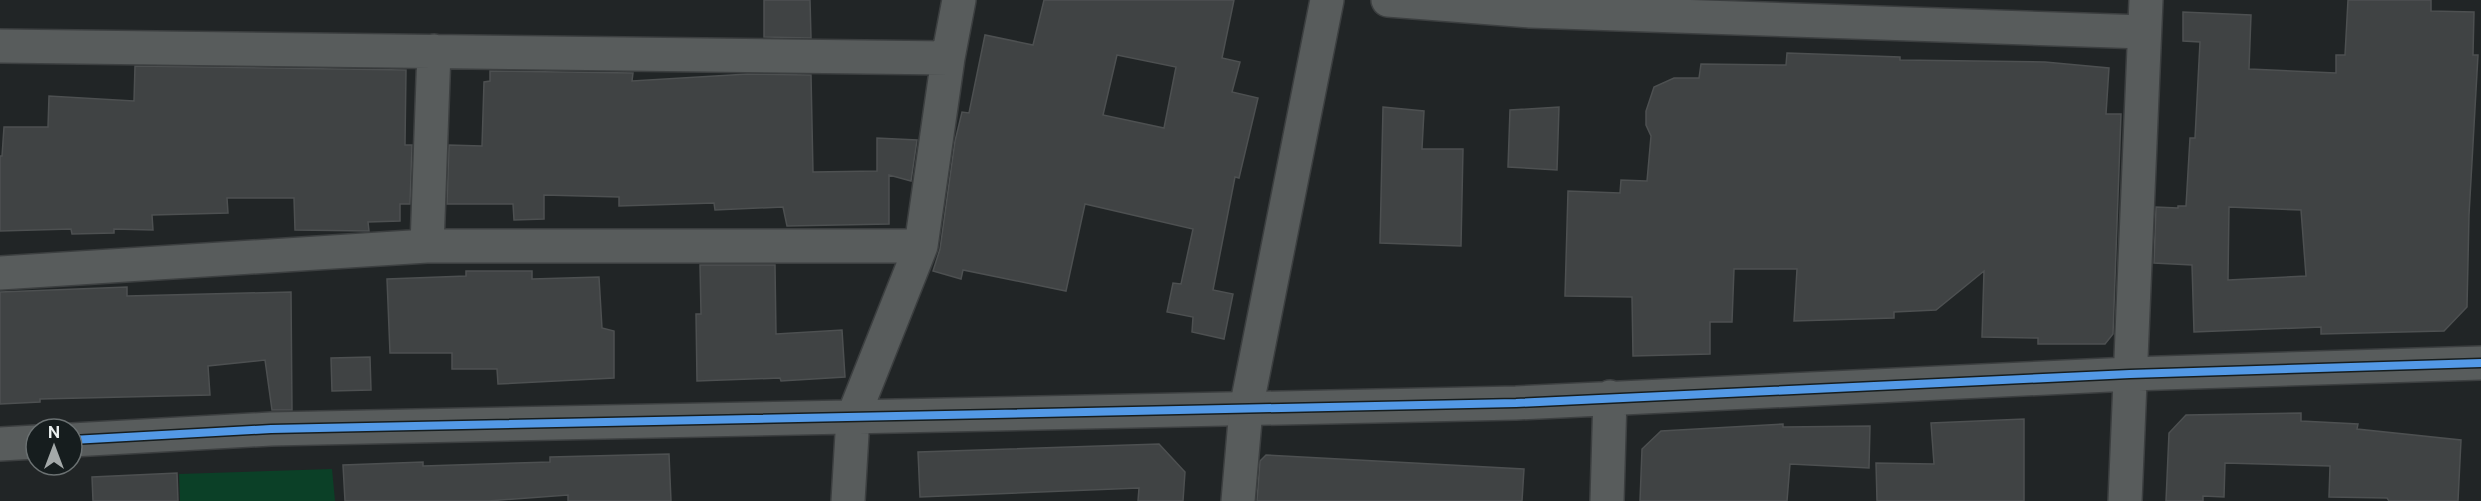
<svg xmlns="http://www.w3.org/2000/svg" width="2481" height="501" font-family="'Public Sans',sans-serif">
<rect width="100%" height="100%" fill="#212526"/>
<path fill="#0b4027" d="M 332,469 L 335,501 L 180,501 L 179,474 Z"/>
<path fill="#404344" stroke="#4d5051" stroke-width="1.5" fill-rule="evenodd" d="M 764,0 L 810,0 L 811,38 L 764,37 Z
M 1044,0 L 1234,0 L 1222,58 L 1240,62 L 1232,92 L 1258,98 L 1239,178 L 1235,177 L 1213,290 L 1233,294 L 1224,339 L 1192,332 L 1193,317 L 1167,312 L 1173,283 L 1181,284 L 1193,229 L 1085,204 L 1066,291 L 963,270 L 961,279 L 933,271 L 940,249 L 955,141 L 962,112 L 969,113 L 985,35 L 1033,45 ZM 1117,55 L 1176,67 L 1164,128 L 1103,115 Z
M 2348,0 L 2431,0 L 2431,11 L 2474,12 L 2473,55 L 2478,55 L 2469,215 L 2467,307 L 2444,331 L 2321,334 L 2321,327 L 2194,332 L 2192,265 L 2154,263 L 2156,207 L 2178,208 L 2178,206 L 2186,206 L 2190,138 L 2195,138 L 2200,42 L 2183,41 L 2183,12 L 2251,15 L 2249,69 L 2336,73 L 2336,55 L 2345,55 ZM 2229,207 L 2301,210 L 2306,276 L 2228,280 Z
M 1787,53 L 1900,57 L 1900,60 L 2045,62 L 2109,68 L 2106,114 L 2121,114 L 2113,334 L 2105,344 L 2038,344 L 2038,338 L 1982,337 L 1984,271 L 1936,310 L 1894,312 L 1894,318 L 1794,321 L 1797,269 L 1734,269 L 1732,322 L 1710,322 L 1710,354 L 1633,356 L 1632,297 L 1565,296 L 1568,191 L 1620,193 L 1621,180 L 1647,181 L 1651,136 L 1646,125 L 1646,111 L 1654,87 L 1674,78 L 1699,78 L 1701,64 L 1786,65 Z
M 135,66 L 406,70 L 405,145 L 412,145 L 410,204 L 400,204 L 400,221 L 368,222 L 369,231 L 295,230 L 294,198 L 227,198 L 228,213 L 152,215 L 153,230 L 114,229 L 114,233 L 72,234 L 71,229 L 0,231 L 0,156 L 2,156 L 4,127 L 48,127 L 49,96 L 134,101 Z
M 490,71 L 633,73 L 632,81 L 748,74 L 811,75 L 813,172 L 877,171 L 877,138 L 917,140 L 911,181 L 889,175 L 889,224 L 787,226 L 783,207 L 715,210 L 714,203 L 619,206 L 619,197 L 544,195 L 544,219 L 514,220 L 513,204 L 447,204 L 449,145 L 482,146 L 484,82 L 490,81 Z
M 1383,107 L 1424,111 L 1422,149 L 1463,149 L 1461,246 L 1380,243 Z
M 1559,107 L 1557,170 L 1508,167 L 1510,110 Z
M 700,265 L 775,265 L 776,334 L 842,330 L 845,377 L 781,381 L 780,378 L 697,381 L 696,314 L 701,314 Z
M 466,271 L 532,271 L 532,279 L 599,277 L 602,328 L 614,331 L 614,378 L 498,384 L 497,369 L 452,369 L 452,353 L 390,353 L 387,279 L 466,276 Z
M 127,287 L 127,296 L 291,292 L 292,410 L 272,410 L 265,360 L 208,366 L 210,395 L 40,399 L 40,402 L 0,404 L 0,292 Z
M 370,357 L 371,390 L 332,391 L 331,358 Z
M 2301,413 L 2301,421 L 2358,424 L 2357,429 L 2461,440 L 2458,501 L 2389,501 L 2387,498 L 2329,497 L 2330,466 L 2225,463 L 2224,497 L 2203,496 L 2203,501 L 2166,501 L 2169,433 L 2186,415 Z
M 2024,419 L 2024,501 L 1877,501 L 1876,463 L 1934,464 L 1931,423 Z
M 1783,424 L 1783,427 L 1870,426 L 1869,468 L 1790,464 L 1787,501 L 1640,501 L 1642,449 L 1661,431 Z
M 1159,444 L 1185,472 L 1183,501 L 1138,501 L 1139,488 L 920,497 L 918,452 Z
M 669,454 L 671,501 L 568,501 L 568,495 L 488,501 L 345,501 L 343,465 L 423,462 L 423,466 L 550,462 L 550,457 Z
M 1266,455 L 1524,469 L 1522,501 L 1257,501 L 1260,461 Z
M 177,473 L 178,501 L 93,501 L 92,477 Z"/>
<g fill="none" stroke-linecap="round" stroke-linejoin="round">
<g stroke="#3c3f40" stroke-width="36">
<path id="minor" d="M 1388,0 L 1530,11 L 2144,32
M 0,46 L 948,58
M 427,246 L 921,246
M 0,273 L 427,246 L 434,51
M 72,440 L 271,429 L 1516,403 L 2130,374 L 2481,363
M 0,444 L 36,442
M 848,501 L 853,417 L 921,246 L 948,58 L 959,0
M 1607,501 L 1610,397
M 2125,501 L 2146,0"/>
</g>
<g stroke="#3c3f40" stroke-width="36">
<path id="tertiary" d="M 1238,501 L 1246,409 L 1327,0"/>
</g>
<use href="#minor" stroke="#585c5c" stroke-width="33"/>
<use href="#tertiary" stroke="#585c5c" stroke-width="33"/>
<g stroke="#161d1e" stroke-width="11">
<path id="cycleway" d="M 72,440 L 271,429 L 1516,403 L 2130,374 L 2481,363"/>
</g>
<use href="#cycleway" stroke="#5399e6" stroke-width="8"/>
</g>
<g transform="translate(54 447)"><circle r="28" fill="#161d1e" stroke="#6b7172" stroke-width="1.5"/>
<path d="M0-4.5L10 22L0 15L-10 22Z" fill="#a4a9a9"/>
<text y="-9" font-size="16" font-weight="bold" text-anchor="middle" fill="#ebf0f0">N</text>
</g>
</svg>
